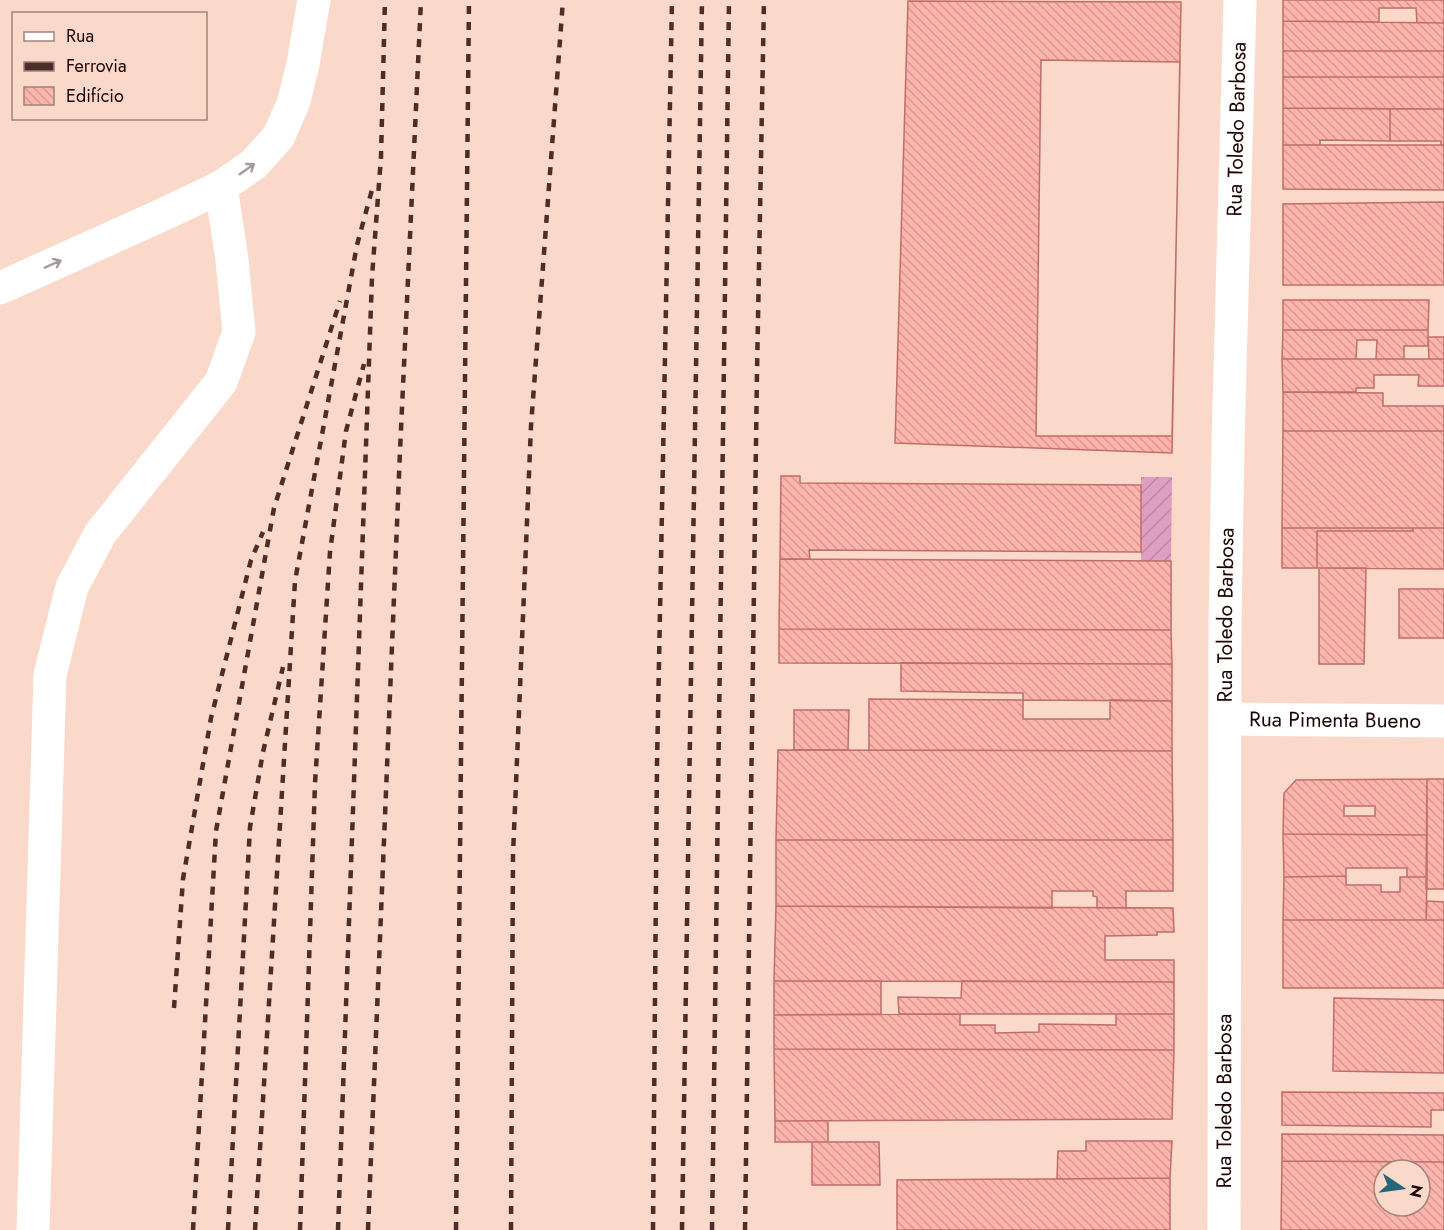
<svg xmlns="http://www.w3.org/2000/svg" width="1444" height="1230" font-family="Jost,sans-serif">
<defs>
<pattern id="garden-furrows" width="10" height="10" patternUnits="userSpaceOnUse" patternTransform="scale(1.5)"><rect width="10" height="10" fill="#de9ec1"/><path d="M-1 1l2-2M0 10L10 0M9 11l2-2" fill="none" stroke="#be86a4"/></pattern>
<pattern id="building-back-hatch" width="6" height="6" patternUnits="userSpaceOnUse" patternTransform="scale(1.5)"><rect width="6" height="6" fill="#fdb4ad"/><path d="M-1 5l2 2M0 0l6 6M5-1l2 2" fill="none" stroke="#d89993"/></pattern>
</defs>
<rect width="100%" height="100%" fill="#fad9ca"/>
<path fill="url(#garden-furrows)" d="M 1141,477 L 1172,477 L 1171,561 L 1141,561 Z"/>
<path fill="url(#building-back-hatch)" stroke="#c06e68" stroke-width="1.5" fill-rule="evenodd" d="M 1283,0 L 1444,0 L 1444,23 L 1417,23 L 1416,8 L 1379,8 L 1379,22 L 1283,21 Z
M 908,1 L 1181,2 L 1172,453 L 895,443 Z
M 1283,21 L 1444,23 L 1444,51 L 1283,51 Z
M 1283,51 L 1444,51 L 1444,77 L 1283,77 Z
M 1041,60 L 1180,62 L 1172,436 L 1036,436 Z
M 1283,77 L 1444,77 L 1444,109 L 1283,108 Z
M 1283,108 L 1390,109 L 1390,141 L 1320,140 L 1320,145 L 1283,145 Z
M 1390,109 L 1444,109 L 1444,145 L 1441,145 L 1441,141 L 1390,141 Z
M 1283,145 L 1444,145 L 1444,190 L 1283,189 Z
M 1444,202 L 1444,285 L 1283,285 L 1283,204 Z
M 1283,300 L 1429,300 L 1428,330 L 1283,330 Z
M 1283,330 L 1428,330 L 1428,346 L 1404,346 L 1404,359 L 1376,359 L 1377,340 L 1357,340 L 1356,359 L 1282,359 Z
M 1428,337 L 1444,337 L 1444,359 L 1429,359 Z
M 1282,359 L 1444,359 L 1444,386 L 1418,386 L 1419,375 L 1374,375 L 1374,388 L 1356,388 L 1356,392 L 1283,392 Z
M 1283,392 L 1383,393 L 1383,406 L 1444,406 L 1444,431 L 1283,431 Z
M 1283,431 L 1444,431 L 1444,528 L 1282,528 Z
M 781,476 L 800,476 L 800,483 L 1141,485 L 1141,552 L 809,550 L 810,559 L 780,559 Z
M 1282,528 L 1413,528 L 1413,531 L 1317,531 L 1317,568 L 1282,568 Z
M 1413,528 L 1444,528 L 1444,569 L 1317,568 L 1317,531 L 1413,531 Z
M 780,559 L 1171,561 L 1171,630 L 779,629 Z
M 1319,568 L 1366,568 L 1364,664 L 1319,664 Z
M 1399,589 L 1444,589 L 1444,638 L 1399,638 Z
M 779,629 L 1171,630 L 1172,664 L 779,663 Z
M 901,663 L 1172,664 L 1172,701 L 1023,700 L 1023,693 L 901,691 Z
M 869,699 L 1023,700 L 1023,719 L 1110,719 L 1110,700 L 1172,701 L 1172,751 L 869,750 Z
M 794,710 L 849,710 L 848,750 L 794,750 Z
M 778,750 L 1172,751 L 1173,840 L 776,840 Z
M 1427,779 L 1427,835 L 1283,834 L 1284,793 L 1296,780 ZM 1344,806 L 1375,806 L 1375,816 L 1344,816 Z
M 1427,779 L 1444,779 L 1444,889 L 1426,889 Z
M 1283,834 L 1427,835 L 1427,877 L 1407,877 L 1407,868 L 1346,868 L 1346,876 L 1284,877 Z
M 776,840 L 1173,840 L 1173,891 L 1126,891 L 1126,908 L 1097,908 L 1097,897 L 1093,896 L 1093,891 L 1052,891 L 1052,908 L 776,906 Z
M 1346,876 L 1346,885 L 1381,885 L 1381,892 L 1400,892 L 1400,877 L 1427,877 L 1426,920 L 1283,920 L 1284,877 Z
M 1427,901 L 1444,902 L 1444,920 L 1426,920 Z
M 776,906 L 1173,908 L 1174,932 L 1157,932 L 1157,935 L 1105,936 L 1105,960 L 1174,960 L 1174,982 L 774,981 Z
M 1283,920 L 1444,920 L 1444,988 L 1283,988 Z
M 774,981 L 881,981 L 881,1014 L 774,1015 Z
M 962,981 L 1174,982 L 1174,1014 L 899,1014 L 898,997 L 961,998 Z
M 1334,998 L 1444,1000 L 1444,1073 L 1333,1071 Z
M 960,1014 L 960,1025 L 995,1025 L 995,1033 L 1039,1032 L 1039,1024 L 1116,1025 L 1116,1014 L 1174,1014 L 1174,1050 L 774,1049 L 774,1015 Z
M 774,1049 L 1174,1050 L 1172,1119 L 775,1121 Z
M 1282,1092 L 1444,1093 L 1444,1110 L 1431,1110 L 1431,1127 L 1282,1125 Z
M 775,1121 L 828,1121 L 828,1142 L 775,1142 Z
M 1282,1134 L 1444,1135 L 1444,1162 L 1282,1161 Z
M 1086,1141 L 1172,1141 L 1170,1178 L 1057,1179 L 1058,1151 L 1086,1151 Z
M 812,1142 L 879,1142 L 880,1185 L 812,1185 Z
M 1282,1161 L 1444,1162 L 1444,1230 L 1281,1230 ZM 1384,1170 L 1420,1170 L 1420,1206 L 1384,1206 Z
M 1170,1178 L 1170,1230 L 897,1230 L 897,1180 Z"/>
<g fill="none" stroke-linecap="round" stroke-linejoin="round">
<g stroke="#fff" stroke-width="33">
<path d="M 0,288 L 162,215 L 221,187 L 254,164 L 279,136 L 294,101 L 303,64 L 314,0"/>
<path id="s1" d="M 1225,719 L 1444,721"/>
<path d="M 33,1230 L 50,675 L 72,587 L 100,534 L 221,382 L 239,332 L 232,260 L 221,187"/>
<path id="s2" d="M 1224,1230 L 1225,624 L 1228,443 L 1240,0"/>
</g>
<path stroke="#492e29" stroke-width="4.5" stroke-dasharray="8 8" stroke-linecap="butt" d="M 174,1008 L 183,879 L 211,718 L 251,560 L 263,532
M 193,1230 L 216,831 L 274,508 L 340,301
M 228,1230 L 250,827 L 263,752 L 283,667
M 255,1230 L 295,581 L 357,245 L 373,186
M 300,1230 L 315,783 L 330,552 L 346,431 L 364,364
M 338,1230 L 372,277 L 381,157 L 385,0
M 368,1230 L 400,451 L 421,0
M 456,1230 L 469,0
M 511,1230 L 513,855 L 531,426 L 563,0
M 653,1230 L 657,764 L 672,0
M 682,1230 L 702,0
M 712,1230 L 729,0
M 745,1230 L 757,372 L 764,0"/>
</g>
<defs><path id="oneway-shaft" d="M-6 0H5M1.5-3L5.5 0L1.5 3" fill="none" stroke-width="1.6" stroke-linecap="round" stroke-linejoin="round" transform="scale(1.5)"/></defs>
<g stroke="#a49a99">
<use href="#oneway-shaft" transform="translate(247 169) rotate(-35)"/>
<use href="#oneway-shaft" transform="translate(53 264) rotate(-24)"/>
</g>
<g text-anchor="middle" stroke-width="4.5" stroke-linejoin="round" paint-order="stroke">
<g font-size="21" fill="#1c0300" stroke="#fad9ca">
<text dy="7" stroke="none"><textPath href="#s2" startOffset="1101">Rua Toledo Barbosa</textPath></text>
<text dy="7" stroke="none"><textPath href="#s2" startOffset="615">Rua Toledo Barbosa</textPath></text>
<text dy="7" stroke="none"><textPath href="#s1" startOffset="110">Rua Pimenta Bueno</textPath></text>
<text dy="7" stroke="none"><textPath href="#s2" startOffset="129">Rua Toledo Barbosa</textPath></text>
</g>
</g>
<rect x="12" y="12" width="195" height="108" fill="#fad9ca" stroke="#a18379" stroke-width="1.5"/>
<rect x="24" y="32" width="30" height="9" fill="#ffffff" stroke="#a18379" stroke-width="1.5"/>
<text x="66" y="42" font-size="18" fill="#1c0300">Rua</text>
<rect x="24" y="62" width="30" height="9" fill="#492e29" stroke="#a18379" stroke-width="1.5"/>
<text x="66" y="72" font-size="18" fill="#1c0300">Ferrovia</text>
<rect x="24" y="87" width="30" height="18" fill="url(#building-back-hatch)" stroke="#a18379" stroke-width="1.5"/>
<text x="66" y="102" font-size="18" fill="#1c0300">Edifício</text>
<g transform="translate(1402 1188) rotate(103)"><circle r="28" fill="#fad9ca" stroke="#a18379" stroke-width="1.5"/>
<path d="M0-4.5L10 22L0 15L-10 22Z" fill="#27657b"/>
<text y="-9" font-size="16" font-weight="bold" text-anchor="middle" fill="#1c0300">N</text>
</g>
</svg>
